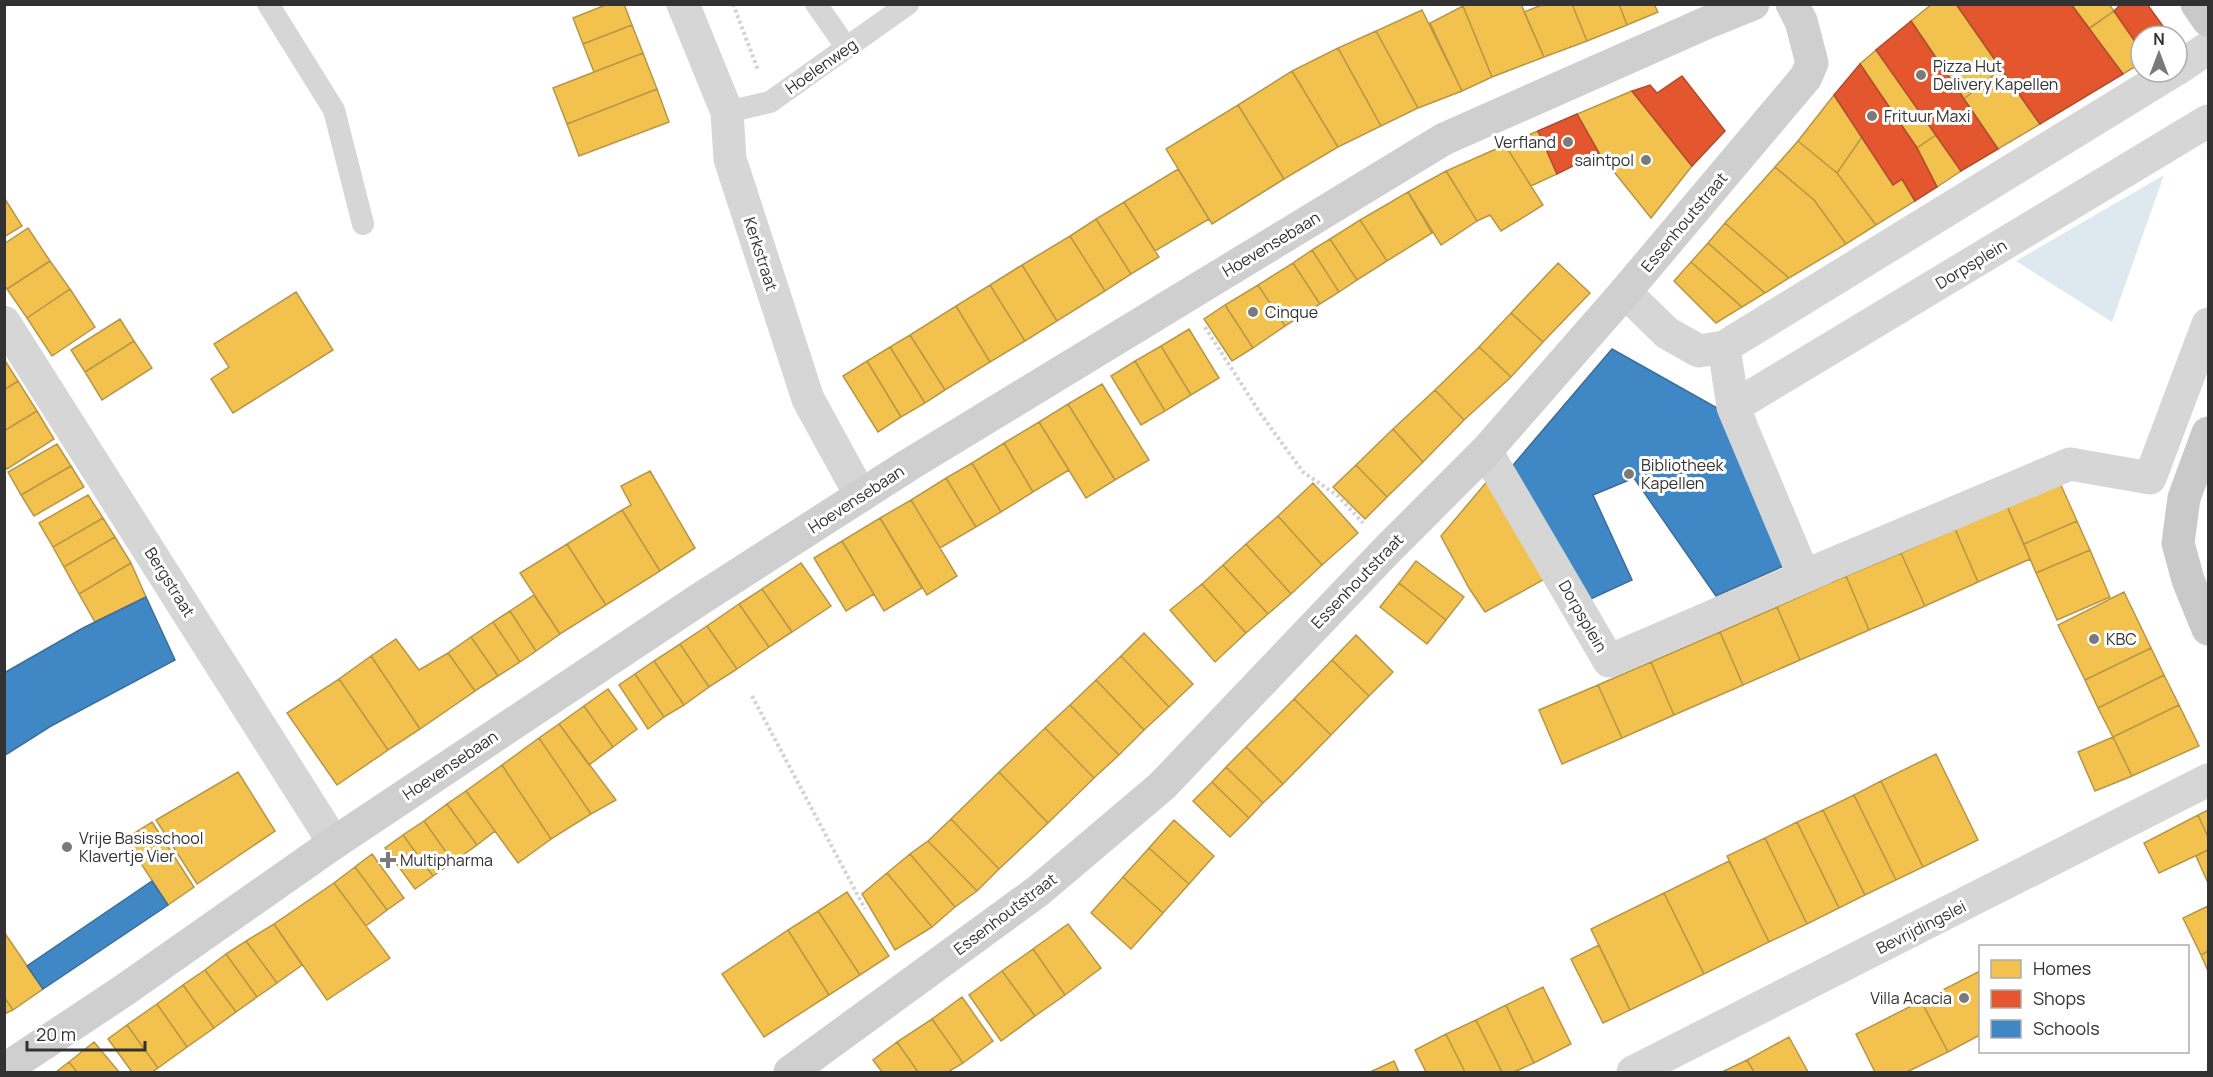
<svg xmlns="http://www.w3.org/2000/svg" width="2213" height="1077" font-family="Manrope,sans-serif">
<rect width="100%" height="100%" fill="#fff"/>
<path fill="#dde9ef" d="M 2164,175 L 2112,322 L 2016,261 Z"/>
<path fill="#f2c14e" stroke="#b89646" stroke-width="1.5" d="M 608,4 L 624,4 L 632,25 L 583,44 L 573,18 Z
M 1467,4 L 1521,4 L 1544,57 L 1492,77 L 1463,6 Z
M 1544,4 L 1572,4 L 1587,41 L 1544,57 L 1524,12 Z
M 1572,4 L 1619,4 L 1627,25 L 1587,41 Z
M 1619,4 L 1654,4 L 1658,12 L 1627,25 Z
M 1932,4 L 1956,4 L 2001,69 L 1964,99 L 1911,21 Z
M 2071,4 L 2109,4 L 2114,11 L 2089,28 Z
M 1463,6 L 1492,77 L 1462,91 L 1430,23 Z
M 1422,10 L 1462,91 L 1418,108 L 1376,31 Z
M 2114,11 L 2141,50 L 2141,63 L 2123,74 L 2089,29 Z
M 632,25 L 643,53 L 594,72 L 583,44 Z
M 1376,31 L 1418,108 L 1381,126 L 1338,48 Z
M 1338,48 L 1381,126 L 1338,147 L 1292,71 Z
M 1876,50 L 1936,135 L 1917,148 L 1860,64 Z
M 643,53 L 657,89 L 567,124 L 553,88 Z
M 2001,69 L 2040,124 L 1998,149 L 1964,99 Z
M 1292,71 L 1338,147 L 1284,179 L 1238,105 Z
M 657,89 L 669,122 L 579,156 L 567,124 Z
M 1632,91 L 1692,166 L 1651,218 L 1599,153 L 1577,114 Z
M 1834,95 L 1862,137 L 1837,173 L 1798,141 Z
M 1238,105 L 1284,179 L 1212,224 L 1166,149 Z
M 1538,131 L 1557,174 L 1531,186 L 1505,145 Z
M 1936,135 L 1961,171 L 1937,187 L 1917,148 Z
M 1862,137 L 1893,185 L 1902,179 L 1915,201 L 1876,225 L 1837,173 Z
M 1798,141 L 1837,173 L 1876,225 L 1846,244 L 1814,200 L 1775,167 Z
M 1505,145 L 1543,205 L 1501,231 L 1490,215 L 1477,221 L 1446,171 Z
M 1775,167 L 1814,200 L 1846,244 L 1789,278 L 1725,223 Z
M 1178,169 L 1209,219 L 1155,251 L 1124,202 Z
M 1446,171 L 1477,221 L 1441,245 L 1408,192 Z
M 1408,192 L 1432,233 L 1387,261 L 1360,220 Z
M 5,199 L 22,226 L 4,237 L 4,200 Z
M 1124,202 L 1159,257 L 1131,274 L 1096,219 Z
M 1096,219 L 1131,274 L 1105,291 L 1070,236 Z
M 1360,220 L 1387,261 L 1357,280 L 1330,239 Z
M 1725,223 L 1789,278 L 1765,293 L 1708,243 Z
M 28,228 L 50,261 L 7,289 L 4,285 L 4,244 Z
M 1070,236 L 1105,291 L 1057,321 L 1022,265 Z
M 1330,239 L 1357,280 L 1339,292 L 1312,250 Z
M 1708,243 L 1765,293 L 1742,307 L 1691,262 Z
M 1312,250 L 1339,292 L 1320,304 L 1293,263 Z
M 50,261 L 70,289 L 27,318 L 7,289 Z
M 1691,262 L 1742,307 L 1716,323 L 1674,281 Z
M 1293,263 L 1320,304 L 1285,326 L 1258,285 Z
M 1558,263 L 1590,293 L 1543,342 L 1511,313 Z
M 1022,265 L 1057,321 L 1025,341 L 990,285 Z
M 990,285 L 1025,341 L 990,362 L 956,306 Z
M 1258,285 L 1285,326 L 1253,348 L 1225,305 Z
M 70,289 L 95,327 L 52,356 L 27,318 Z
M 296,292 L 333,350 L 233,413 L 211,379 L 229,367 L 214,344 Z
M 1225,305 L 1253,348 L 1232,361 L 1204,319 Z
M 956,306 L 990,362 L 945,390 L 910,335 Z
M 1511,313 L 1543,342 L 1511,377 L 1479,347 Z
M 120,319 L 134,341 L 85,372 L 71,350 Z
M 1189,329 L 1219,378 L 1191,395 L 1161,346 Z
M 910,335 L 945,390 L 925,403 L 890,347 Z
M 134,341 L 152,368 L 102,400 L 85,372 Z
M 1161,346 L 1191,395 L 1165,411 L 1135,361 Z
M 890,347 L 925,403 L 901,417 L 867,361 Z
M 1479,347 L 1511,377 L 1464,420 L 1435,390 Z
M 4,359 L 18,381 L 4,390 Z
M 867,361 L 901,417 L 878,432 L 843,376 Z
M 1135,361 L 1165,411 L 1141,425 L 1111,376 Z
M 18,381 L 37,411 L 4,431 L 4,390 Z
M 1102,384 L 1149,460 L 1115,480 L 1068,404 Z
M 1435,390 L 1464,420 L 1423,462 L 1393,429 Z
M 1068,404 L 1115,480 L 1086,498 L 1039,422 Z
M 37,411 L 54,439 L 7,469 L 4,466 L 4,431 Z
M 1039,422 L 1069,470 L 1033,492 L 1004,443 Z
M 1393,429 L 1423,462 L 1387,497 L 1356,465 Z
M 1004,443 L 1033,492 L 1001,512 L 972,463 Z
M 57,444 L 71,466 L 21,495 L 8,472 Z
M 972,463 L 1001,512 L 976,527 L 946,478 Z
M 1356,465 L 1387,497 L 1365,519 L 1333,487 Z
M 71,466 L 84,487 L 34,516 L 21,495 Z
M 650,471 L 695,548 L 660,571 L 622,510 L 631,505 L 621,486 Z
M 1495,472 L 1552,575 L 1485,612 L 1469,588 L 1441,536 Z
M 946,478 L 976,527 L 940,548 L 911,500 Z
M 1313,483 L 1358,533 L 1322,565 L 1278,516 Z
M 2060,483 L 2077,521 L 2024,544 L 2007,506 Z
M 88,495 L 103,518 L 53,547 L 39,523 Z
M 911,500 L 957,576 L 927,595 L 880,518 Z
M 2007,506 L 2030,559 L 1978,582 L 1955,529 Z
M 622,510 L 660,571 L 606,605 L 567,544 Z
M 1278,516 L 1322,565 L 1291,594 L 1246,544 Z
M 103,518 L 115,537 L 64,567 L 53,547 Z
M 880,518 L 922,588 L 884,611 L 842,541 Z
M 2077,521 L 2090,550 L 2036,573 L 2024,544 Z
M 1955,529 L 1978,582 L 1925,606 L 1901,553 Z
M 115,537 L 131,563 L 79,594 L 64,567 Z
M 842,541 L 874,594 L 846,611 L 814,558 Z
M 567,544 L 606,605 L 560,634 L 520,573 Z
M 1246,544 L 1291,594 L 1268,614 L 1223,565 Z
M 2090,550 L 2110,597 L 2057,620 L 2036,573 Z
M 1901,553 L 1925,606 L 1869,630 L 1846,576 Z
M 1416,561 L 1464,597 L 1446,620 L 1399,583 Z
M 131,563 L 146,597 L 95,622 L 79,594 Z
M 801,563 L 831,606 L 792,632 L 762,589 Z
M 1223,565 L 1268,614 L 1246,633 L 1202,584 Z
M 1846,576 L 1869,630 L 1800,660 L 1777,607 Z
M 1399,583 L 1446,620 L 1427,644 L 1380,607 Z
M 1202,584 L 1246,633 L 1215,662 L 1170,610 Z
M 762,589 L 792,632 L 769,647 L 739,604 Z
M 2124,592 L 2151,648 L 2085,680 L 2058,625 Z
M 534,595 L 560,634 L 536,651 L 510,611 Z
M 739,604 L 769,647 L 737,669 L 707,626 Z
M 1777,607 L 1800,660 L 1743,685 L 1720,632 Z
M 510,611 L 536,651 L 520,662 L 493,622 Z
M 493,622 L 520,662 L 498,676 L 471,637 Z
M 707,626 L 737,669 L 709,687 L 680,644 Z
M 1720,632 L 1743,685 L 1674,715 L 1651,662 Z
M 1144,633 L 1193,684 L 1169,707 L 1121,656 Z
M 1356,635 L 1393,672 L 1369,696 L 1332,660 Z
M 471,637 L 498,676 L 475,691 L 448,653 Z
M 396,639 L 419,670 L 448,653 L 475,691 L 420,729 L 371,656 Z
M 680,644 L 709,687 L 684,705 L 654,661 Z
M 2151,648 L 2164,675 L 2098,708 L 2085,680 Z
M 371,656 L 420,729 L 388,750 L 339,679 Z
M 1121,656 L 1169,707 L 1144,730 L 1096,680 Z
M 1332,660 L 1369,696 L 1331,735 L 1294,699 Z
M 654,661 L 684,705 L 664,717 L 635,674 Z
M 1651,662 L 1674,715 L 1622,738 L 1598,685 Z
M 635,674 L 664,717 L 648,729 L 619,685 Z
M 2164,675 L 2179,705 L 2113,737 L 2098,708 Z
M 339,679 L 388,750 L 337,785 L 287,713 Z
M 1096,680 L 1144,730 L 1119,755 L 1070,705 Z
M 1598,685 L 1622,738 L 1562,764 L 1539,710 Z
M 608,689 L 637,729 L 613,747 L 584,706 Z
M 1294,699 L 1331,735 L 1283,784 L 1246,747 Z
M 1070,705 L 1119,755 L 1094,778 L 1045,728 Z
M 2179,705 L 2199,746 L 2132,776 L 2113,737 Z
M 584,706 L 613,747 L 589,765 L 559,724 Z
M 559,724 L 616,800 L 591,814 L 539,738 Z
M 1045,728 L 1094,778 L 1048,823 L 999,772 Z
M 2113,737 L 2132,776 L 2095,791 L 2078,752 Z
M 539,738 L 591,814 L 551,839 L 502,765 Z
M 1246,747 L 1283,784 L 1263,803 L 1226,767 Z
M 1936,754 L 1978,840 L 1923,867 L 1881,781 Z
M 502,765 L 551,839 L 518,863 L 466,791 Z
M 1226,767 L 1263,803 L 1249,818 L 1212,782 Z
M 238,772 L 275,831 L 197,884 L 156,820 Z
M 999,772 L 1048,823 L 999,869 L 951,819 Z
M 1881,781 L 1923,867 L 1896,880 L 1854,795 Z
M 1212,782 L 1249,818 L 1230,837 L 1193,801 Z
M 466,791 L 495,831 L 477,845 L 447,804 Z
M 1854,795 L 1896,880 L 1865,895 L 1823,810 Z
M 447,804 L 477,845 L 453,862 L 424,821 Z
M 1823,810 L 1865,895 L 1839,908 L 1797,822 Z
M 2208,810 L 2208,837 L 2198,815 Z
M 2198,815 L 2208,837 L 2208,850 L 2159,873 L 2144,843 Z
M 951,819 L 999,869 L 977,891 L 928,841 Z
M 1174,820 L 1214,856 L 1189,884 L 1149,848 Z
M 424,821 L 453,862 L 433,876 L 403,835 Z
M 152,822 L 194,887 L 168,905 L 125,839 Z
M 1797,822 L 1839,908 L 1807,924 L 1765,838 Z
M 403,835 L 433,876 L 415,889 L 385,848 Z
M 1765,838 L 1807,924 L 1769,942 L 1727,856 Z
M 928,841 L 977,891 L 955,907 L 910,854 Z
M 1149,848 L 1189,884 L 1163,913 L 1123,877 Z
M 2208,850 L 2208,883 L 2196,856 Z
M 372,854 L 404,898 L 387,910 L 355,867 Z
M 910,854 L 955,907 L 932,927 L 887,873 Z
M 1729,861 L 1769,942 L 1704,974 L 1664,893 Z
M 355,867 L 387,910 L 366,926 L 334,883 Z
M 887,873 L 932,927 L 895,950 L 862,894 Z
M 1123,877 L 1163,913 L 1131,949 L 1091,913 Z
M 334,883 L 390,958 L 327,1000 L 274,924 Z
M 847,892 L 889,956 L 860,975 L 818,911 Z
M 1664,893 L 1704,974 L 1630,1010 L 1591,929 Z
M 2208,906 L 2208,951 L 2201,955 L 2183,918 Z
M 818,911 L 860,975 L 829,995 L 788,930 Z
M 274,924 L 302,965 L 277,983 L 246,941 Z
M 1068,924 L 1101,968 L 1065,995 L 1033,949 Z
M 788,930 L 829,995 L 764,1037 L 722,974 Z
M 4,932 L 43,989 L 13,1010 L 4,997 Z
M 246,941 L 277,983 L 257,997 L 226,954 Z
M 1599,945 L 1630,1010 L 1603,1023 L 1571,959 Z
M 1033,949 L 1065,995 L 1035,1016 L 1002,971 Z
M 2208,951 L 2208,971 L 2201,955 Z
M 226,954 L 257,997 L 236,1012 L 205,970 Z
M 205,970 L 236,1012 L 214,1028 L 183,985 Z
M 1002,971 L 1035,1016 L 1001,1041 L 969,995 Z
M 1980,971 L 1980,1035 L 1948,1052 L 1921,1001 Z
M 183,985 L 214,1028 L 187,1047 L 157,1004 Z
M 1543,987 L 1571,1044 L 1534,1063 L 1506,1005 Z
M 4,997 L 13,1010 L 4,1014 Z
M 962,997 L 993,1041 L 963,1063 L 932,1019 Z
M 1921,1001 L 1948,1052 L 1907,1072 L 1875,1072 L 1856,1034 Z
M 157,1004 L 187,1047 L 158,1068 L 127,1025 Z
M 1506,1005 L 1534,1063 L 1514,1072 L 1502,1072 L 1476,1020 Z
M 932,1019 L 963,1063 L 948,1072 L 918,1072 L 897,1042 Z
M 1476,1020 L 1502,1072 L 1465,1072 L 1446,1034 Z
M 127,1025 L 158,1068 L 152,1072 L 132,1072 L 108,1039 Z
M 1446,1034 L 1465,1072 L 1426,1072 L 1415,1050 Z
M 1789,1037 L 1808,1072 L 1754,1072 L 1747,1060 Z
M 94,1042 L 119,1072 L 77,1072 L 69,1062 Z
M 897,1042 L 918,1072 L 882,1072 L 873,1060 Z
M 1747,1060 L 1754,1072 L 1722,1072 Z
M 1394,1061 L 1399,1072 L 1370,1072 Z
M 69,1062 L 77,1072 L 56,1072 Z"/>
<path fill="#e4572e" stroke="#af4c2f" stroke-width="1.5" d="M 1956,4 L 2071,4 L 2123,74 L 2040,124 Z
M 2121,4 L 2147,4 L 2168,33 L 2168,36 L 2141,36 L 2141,50 L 2114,11 Z
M 1911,21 L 1998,149 L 1961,171 L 1876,50 Z
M 1860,64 L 1917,148 L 1937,187 L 1915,201 L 1902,179 L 1893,185 L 1834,95 Z
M 1682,76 L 1725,131 L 1692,166 L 1632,91 L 1650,85 L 1657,93 Z
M 1577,114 L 1599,153 L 1557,174 L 1538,131 Z"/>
<path fill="#3f88c5" stroke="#3b6e99" stroke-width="1.5" d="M 1612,349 L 1719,409 L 1788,564 L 1716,596 L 1634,478 L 1593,495 L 1632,580 L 1582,603 L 1508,471 Z
M 146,597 L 175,660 L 51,726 L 4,756 L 4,673 L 83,628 Z
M 152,881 L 168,905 L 43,989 L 27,966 Z"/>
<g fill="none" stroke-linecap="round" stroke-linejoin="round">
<path stroke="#d3d3d3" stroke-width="4" stroke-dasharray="3 3" stroke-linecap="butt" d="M 733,4 L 758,70
M 1205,327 L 1260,413 L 1303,472 L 1338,496 L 1363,523
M 752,696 L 865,909"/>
<path stroke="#d6d6d6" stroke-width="22" d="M 268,4 L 334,110 L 363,224
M 816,4 L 847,48
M 727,112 L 770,102 L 908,4"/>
<path stroke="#d6d6d6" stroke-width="33" d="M 683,4 L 727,112 L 730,159 L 808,399 L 861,496
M 2177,69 L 2208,48
M 2208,121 L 1733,407 L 1804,576 L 2070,464 L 2150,478 L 2208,324
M 1625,292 L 1667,333 L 1699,351 L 1724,347 L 2172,72
M 4,322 L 334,843
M 1724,347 L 1733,407 L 1741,425
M 1486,451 L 1609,661 L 1822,569
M 1633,1072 L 2208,780"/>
<path stroke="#cfcfcf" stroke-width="33" d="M 4,1070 L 123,991 L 334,843 L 700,599 L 907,466 L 1444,139 L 1706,23 L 1753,4
M 790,1072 L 1038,891 L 1162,786 L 1387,550 L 1486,451 L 1625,292 L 1806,77 L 1812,63 L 1801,21 L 1792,4"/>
<path stroke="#c9c9c9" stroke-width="33" d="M 2197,4 L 2208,20
M 2208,433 L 2184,498 L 2178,543 L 2188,580 L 2208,629"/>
</g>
<g fill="#7a7a7a" stroke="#fff" stroke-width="2">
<circle cx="1921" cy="75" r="6"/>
<circle cx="1872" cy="116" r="6"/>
<circle cx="1568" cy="142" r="6"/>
<circle cx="1646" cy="160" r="6"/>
<circle cx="1253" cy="312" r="6"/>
<circle cx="1629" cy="474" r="6"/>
<circle cx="2094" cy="639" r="6"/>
<circle cx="67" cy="847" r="6"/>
<path d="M385 851h6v6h6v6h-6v6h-6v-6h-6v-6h6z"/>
<circle cx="1964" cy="998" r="6"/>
</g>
<g text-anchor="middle" stroke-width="6" stroke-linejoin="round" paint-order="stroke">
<g font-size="16" fill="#323232" stroke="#fff">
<text transform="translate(821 66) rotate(-35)" y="6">Hoelenweg</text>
<text transform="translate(1684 222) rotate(-50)" y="6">Essenhoutstraat</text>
<text transform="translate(1271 244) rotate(-31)" y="6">Hoevensebaan</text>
<text transform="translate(761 254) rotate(72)" y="6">Kerkstraat</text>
<text transform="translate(1971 264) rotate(-31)" y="6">Dorpsplein</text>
<text transform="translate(856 499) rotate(-33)" y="6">Hoevensebaan</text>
<text transform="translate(1357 581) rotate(-46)" y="6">Essenhoutstraat</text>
<text transform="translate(170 582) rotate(58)" y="6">Bergstraat</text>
<text transform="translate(1583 616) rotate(60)" y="6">Dorpsplein</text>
<text transform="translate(450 765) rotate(-34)" y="6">Hoevensebaan</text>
<text transform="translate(1005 914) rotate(-37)" y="6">Essenhoutstraat</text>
<text transform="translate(1921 927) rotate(-27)" y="6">Bevrijdingslei</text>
</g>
<g font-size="16" fill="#323232" stroke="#fff" text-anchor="start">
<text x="1933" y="72">Pizza Hut<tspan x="1933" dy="18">Delivery Kapellen</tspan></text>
<text x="1884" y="122">Frituur Maxi</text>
<text x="1556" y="148" text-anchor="end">Verfland</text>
<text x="1634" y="166" text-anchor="end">saintpol</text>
<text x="1265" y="318">Cinque</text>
<text x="1641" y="471">Bibliotheek<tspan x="1641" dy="18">Kapellen</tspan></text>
<text x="2106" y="645">KBC</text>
<text x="79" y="844">Vrije Basisschool<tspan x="79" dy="18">Klavertje Vier</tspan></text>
<text x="400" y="866">Multipharma</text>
<text x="1952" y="1004" text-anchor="end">Villa Acacia</text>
</g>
</g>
<rect width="2213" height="1077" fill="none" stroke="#323232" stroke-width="12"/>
<rect x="1979" y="945" width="210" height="108" fill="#ffffff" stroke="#adadad" stroke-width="1.5"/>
<rect x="1991" y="960" width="30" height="18" fill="#f2c14e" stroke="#adadad" stroke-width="1.5"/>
<text x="2033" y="975" font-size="18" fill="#323232">Homes</text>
<rect x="1991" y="990" width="30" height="18" fill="#e4572e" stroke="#adadad" stroke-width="1.5"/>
<text x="2033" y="1005" font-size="18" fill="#323232">Shops</text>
<rect x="1991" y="1020" width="30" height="18" fill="#3f88c5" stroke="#adadad" stroke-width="1.5"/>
<text x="2033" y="1035" font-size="18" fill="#323232">Schools</text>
<g transform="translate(2159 54)"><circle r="28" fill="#ffffff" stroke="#adadad" stroke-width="1.5"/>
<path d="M0-4.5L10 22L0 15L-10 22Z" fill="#7a7a7a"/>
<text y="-9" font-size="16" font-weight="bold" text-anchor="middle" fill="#323232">N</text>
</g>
<path d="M27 1041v9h118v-9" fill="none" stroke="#323232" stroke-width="3"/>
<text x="36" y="1041" font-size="18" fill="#323232" stroke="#ffffff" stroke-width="4.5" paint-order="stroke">20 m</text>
</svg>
